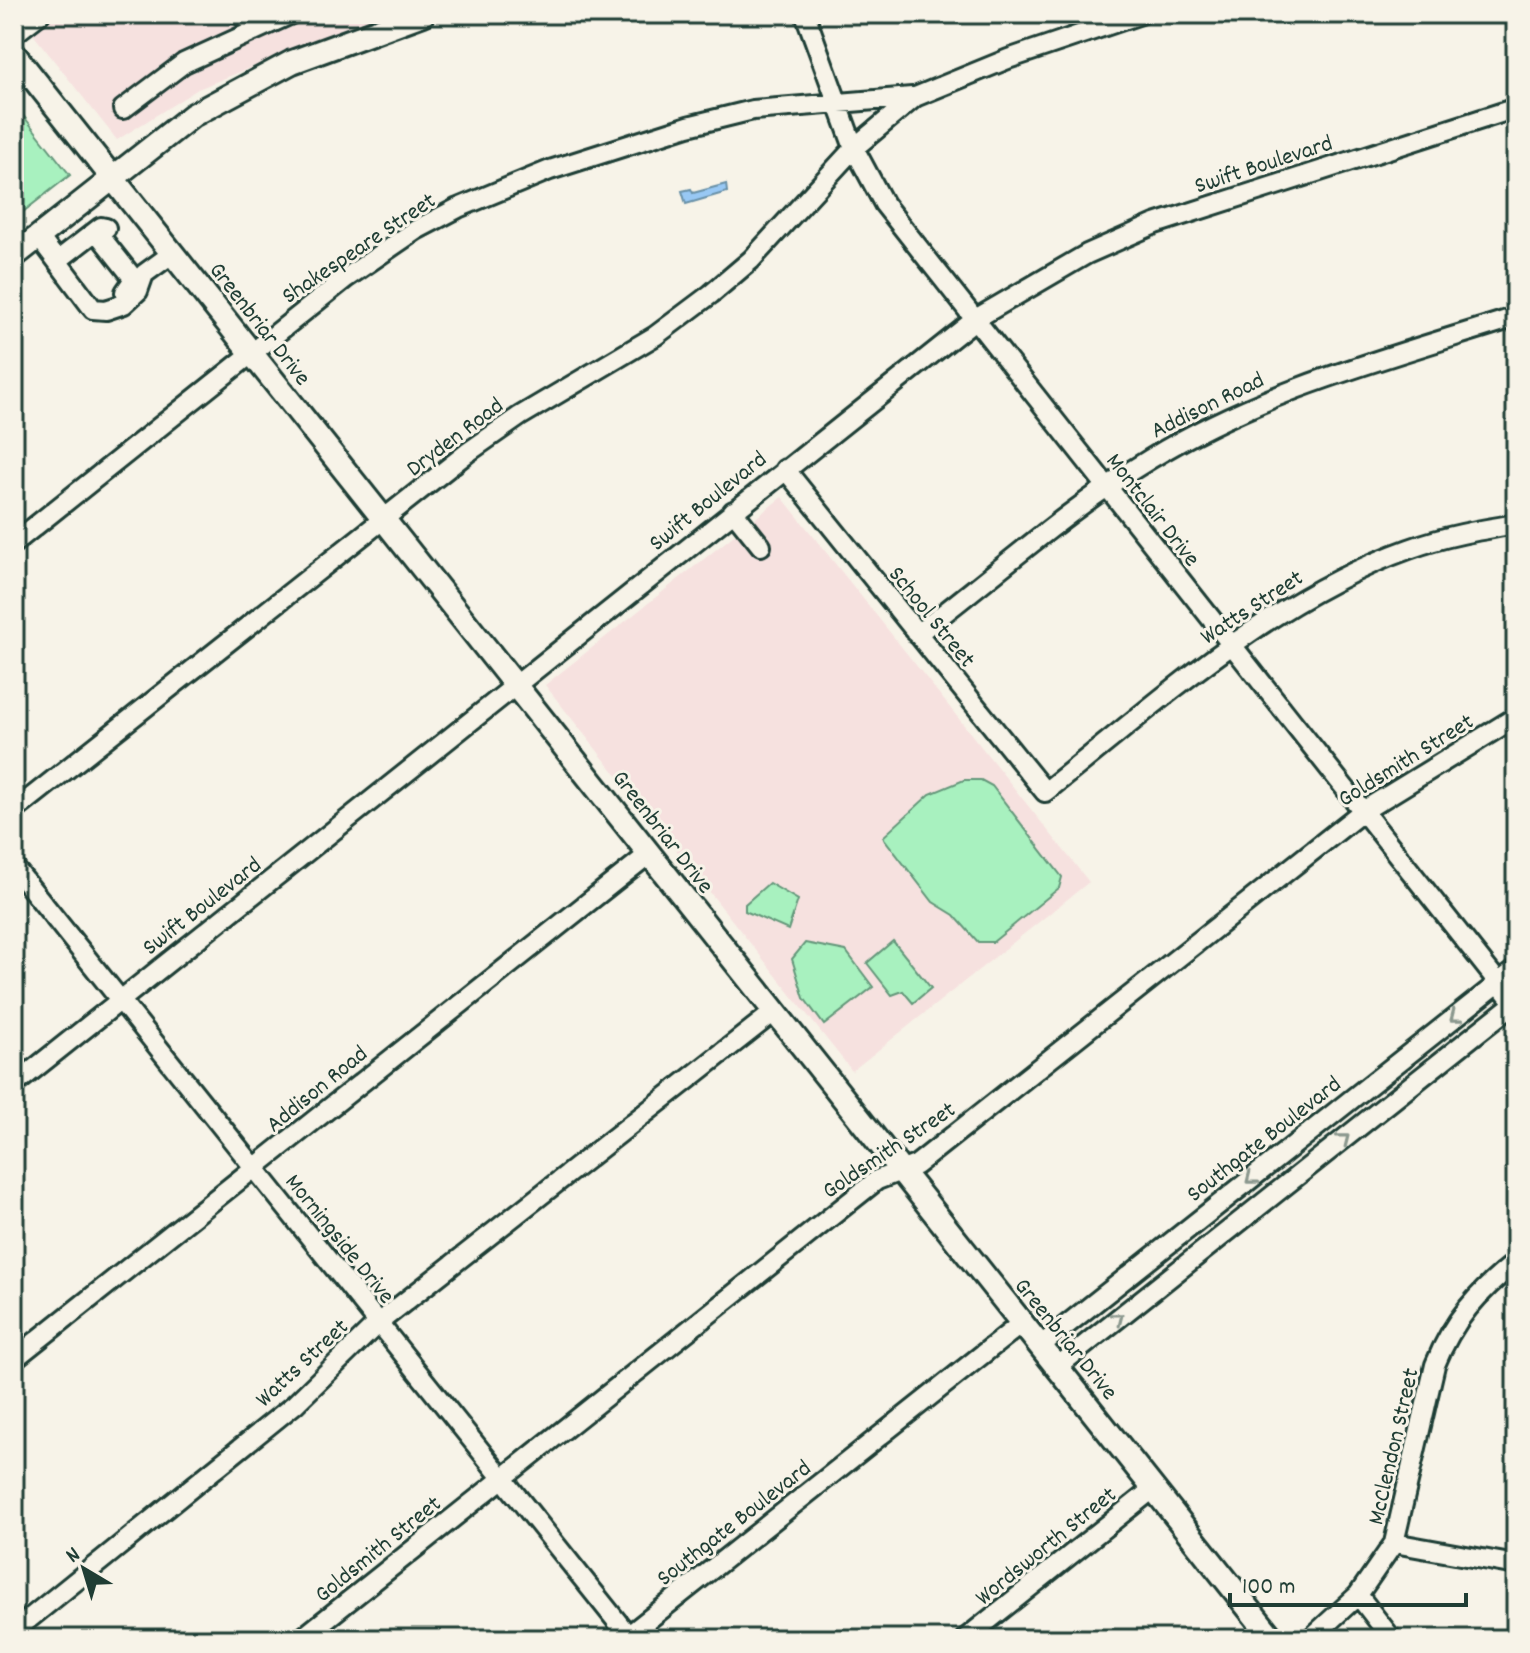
<svg xmlns="http://www.w3.org/2000/svg" width="1530" height="1653" font-family="Dekko,sans-serif">
<rect width="100%" height="100%" fill="#f7f3e8"/>
<filter id="ink" filterUnits="userSpaceOnUse"><feTurbulence type="fractalNoise" baseFrequency=".0125" numOctaves="2"/><feDisplacementMap in="SourceGraphic" scale="16" xChannelSelector="R" yChannelSelector="G"/><feConvolveMatrix kernelMatrix="1 2 1 2 8 2 1 2 1" color-interpolation-filters="sRGB"/></filter>
<g filter="url(#ink)">
<path fill="#f6e1df" d="M 17,14 L 383,14 L 198,89 L 117,140 Z
M 782,497 L 1089,882 L 852,1071 L 545,685 Z"/>
<path fill="#a8f1bf" stroke="#64977a" stroke-width="2" d="M 14,104 L 70,175 L 14,219 Z
M 964,780 L 981,780 L 992,786 L 1062,877 L 1059,888 L 993,942 L 978,942 L 954,915 L 933,902 L 883,837 L 930,794 Z
M 769,883 L 798,900 L 788,930 L 745,911 L 745,904 Z
M 893,941 L 931,988 L 913,1003 L 903,991 L 892,995 L 867,963 Z
M 805,943 L 846,951 L 873,987 L 824,1025 L 804,998 L 792,959 Z"/>
<path fill="#98c8f4" stroke="#6890a7" stroke-width="2" d="M 726,184 L 727,192 L 686,204 L 682,191 L 691,189 L 693,193 Z"/>
<g fill="none" stroke-linecap="round" stroke-linejoin="round">
<g stroke="#1f3d34" stroke-width="24">
<path id="minor" d="M 238,14 L 267,25
M 805,14 L 854,148 L 884,204 L 1516,1005
M 14,34 L 40,14
M 123,109 L 184,63 L 291,14
M 96,231 L 134,279 L 125,292
M 39,237 L 93,309 L 106,310 L 124,304 L 138,291 L 144,274 L 173,253
M 57,261 L 101,227 L 106,228
M 785,469 L 1045,792 C 1159,702 1269,599 1409,549 C 1444,536 1480,530 1516,524
M 733,511 L 761,546
M 14,543 L 346,278 L 416,230 L 458,208 L 550,170 L 688,126 L 753,110 L 912,97
M 917,634 C 994,576 1067,509 1150,459 C 1262,390 1391,357 1516,317
M 14,811 L 467,453 L 520,416 L 655,336 L 711,294 L 751,260 L 854,148 L 915,97 L 1008,59 L 1141,14
M 14,867 L 631,1639
M 14,1085 L 977,318 L 1087,254 L 1155,224 L 1516,108
M 1040,1346 L 1516,969
M 14,1359 L 649,854
M 1057,1367 L 1516,1002
M 1394,1543 L 1516,1565
M 1358,1595 L 1392,1639
M 14,1631 L 295,1404 L 378,1323 L 774,1012
M 301,1639 L 877,1180 L 916,1165 L 1363,811 L 1516,717
M 624,1639 L 1022,1323
M 965,1639 L 1154,1488
M 1310,1639 L 1358,1595 L 1394,1543 L 1435,1365 C 1453,1320 1478,1292 1516,1262"/>
</g>
<g stroke="#1f3d34" stroke-width="28">
<path id="major" d="M 14,54 L 1273,1639
M 14,256 L 193,115 L 292,62 L 423,14"/>
</g>
<use href="#minor" stroke="#f7f3e8" stroke-width="18"/>
<use href="#major" stroke="#f7f3e8" stroke-width="22"/>
</g>
<defs><path id="oneway-chevron" d="M-2-3.5L2.5 0L-2 3.5" fill="none" stroke-width="1.6" stroke-linecap="round" stroke-linejoin="round" transform="scale(2)"/></defs>
<g stroke="#8b988e">
<use href="#oneway-chevron" transform="translate(1455 1017) rotate(142)"/>
<use href="#oneway-chevron" transform="translate(1344 1139) rotate(-38)"/>
<use href="#oneway-chevron" transform="translate(1251 1179) rotate(142)"/>
<use href="#oneway-chevron" transform="translate(1118 1318) rotate(-38)"/>
</g>
</g>
<g text-anchor="middle" stroke-width="6" stroke-linejoin="round" paint-order="stroke">
<g font-size="24" fill="#1f3d34" stroke="#f7f3e8">
<text transform="translate(1263 163) rotate(-18)" y="8">Swift Boulevard</text>
<text transform="translate(358 247) rotate(-34)" y="8">Shakespeare Street</text>
<text transform="translate(261 323) rotate(52)" y="8">Greenbriar Drive</text>
<text transform="translate(1207 404) rotate(-26)" y="8">Addison Road</text>
<text transform="translate(454 436) rotate(-37)" y="8">Dryden Road</text>
<text transform="translate(707 500) rotate(-39)" y="8">Swift Boulevard</text>
<text transform="translate(1154 509) rotate(52)" y="8">Montclair Drive</text>
<text transform="translate(1251 606) rotate(-33)" y="8">Watts Street</text>
<text transform="translate(933 616) rotate(51)" y="8">School Street</text>
<text transform="translate(1405 759) rotate(-32)" y="8">Goldsmith Street</text>
<text transform="translate(664 831) rotate(52)" y="8">Greenbriar Drive</text>
<text transform="translate(201 905) rotate(-38)" y="8">Swift Boulevard</text>
<text transform="translate(316 1088) rotate(-39)" y="8">Addison Road</text>
<text transform="translate(1263 1138) rotate(-38)" y="8">Southgate Boulevard</text>
<text transform="translate(888 1149) rotate(-34)" y="8">Goldsmith Street</text>
<text transform="translate(341 1238) rotate(51)" y="8">Morningside Drive</text>
<text transform="translate(1067 1338) rotate(51)" y="8">Greenbriar Drive</text>
<text transform="translate(301 1362) rotate(-43)" y="8">Watts Street</text>
<text transform="translate(1392 1446) rotate(-77)" y="8">McClendon Street</text>
<text transform="translate(733 1522) rotate(-38)" y="8">Southgate Boulevard</text>
<text transform="translate(1045 1545) rotate(-39)" y="8">Wordsworth Street</text>
<text transform="translate(377 1548) rotate(-39)" y="8">Goldsmith Street</text>
</g>
</g>
<rect width="1530" height="1653" fill="none" stroke="#f7f3e8" stroke-width="48"/>
<rect x="24" y="24" width="1482" height="1605" fill="none" stroke="#1f3d34" stroke-width="3" filter="url(#ink)"/>
<g transform="translate(84 1569) rotate(322)" stroke="#f7f3e8" stroke-width="6" paint-order="stroke">
<path d="M0-6L14 30L0 20L-14 30Z" fill="#1f3d34"/>
<text y="-12" font-size="22" font-weight="bold" text-anchor="middle" fill="#1f3d34">N</text>
</g>
<path d="M1230 1593v12h236v-12" fill="none" stroke="#1f3d34" stroke-width="4"/>
<text x="1242" y="1593" font-size="24" fill="#1f3d34" stroke="#f7f3e8" stroke-width="6" paint-order="stroke">100 m</text>
</svg>
